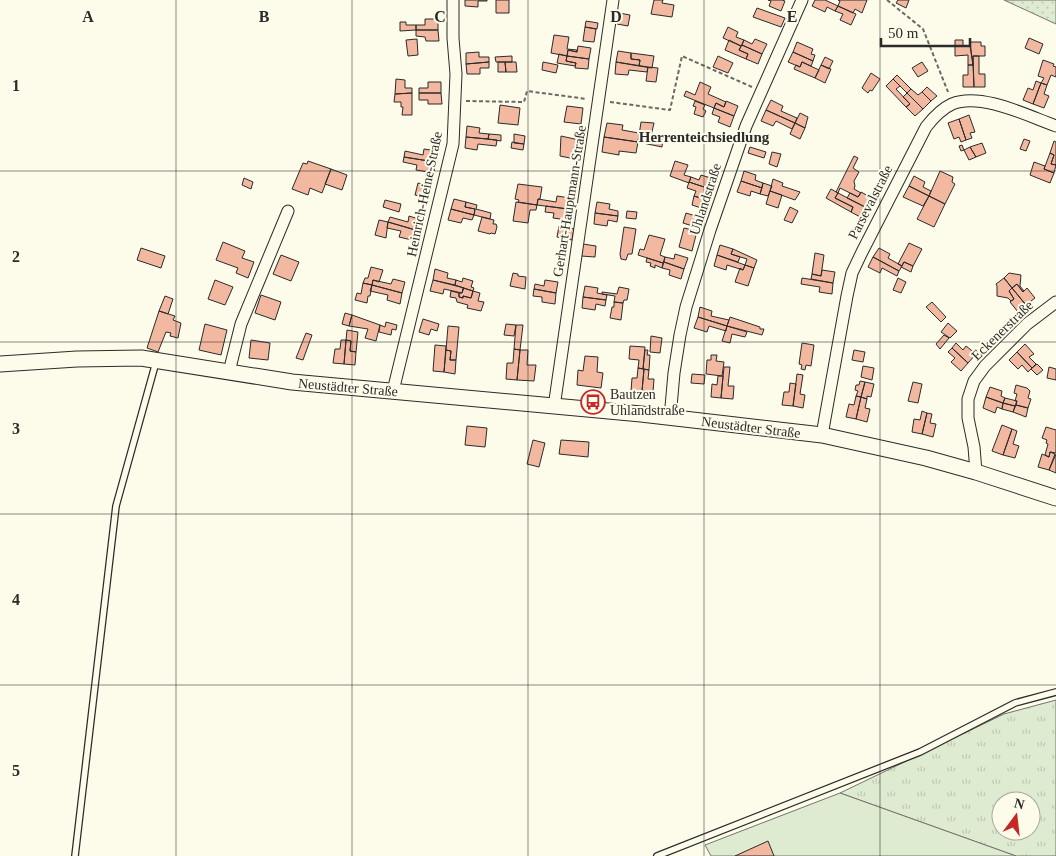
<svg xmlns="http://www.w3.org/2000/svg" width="1056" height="856" font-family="'Times New Roman',serif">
<defs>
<pattern id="grass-tufts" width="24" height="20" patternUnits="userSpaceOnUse" patternTransform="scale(1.25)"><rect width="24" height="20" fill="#deebd1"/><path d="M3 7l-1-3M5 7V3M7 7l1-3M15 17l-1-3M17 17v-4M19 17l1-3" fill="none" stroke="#bfcab4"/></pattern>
<pattern id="garden-dots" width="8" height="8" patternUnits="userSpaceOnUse" patternTransform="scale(1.25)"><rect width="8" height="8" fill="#deebd1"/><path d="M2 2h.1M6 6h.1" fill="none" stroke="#bfcab4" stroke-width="1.8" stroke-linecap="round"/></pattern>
</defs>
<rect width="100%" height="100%" fill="#fdfbea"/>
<path fill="url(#grass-tufts)" stroke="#74746e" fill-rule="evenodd" d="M 1056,700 L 1056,856 L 1016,856 L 840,793 L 1004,714 ZM 1001,801 L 1031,801 L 1031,831 L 1001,831 Z"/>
<path fill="url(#garden-dots)" stroke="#74746e" d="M 1004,0 L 1056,0 L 1056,24 Z"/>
<path fill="#deebd1" stroke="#74746e" d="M 840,793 L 1016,856 L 711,856 L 705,845 Z"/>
<path fill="#f2b8a0" stroke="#2b2b2b" d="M 465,0 L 487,0 L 487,1 L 478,1 L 478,7 L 465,6 Z
M 496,0 L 509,0 L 509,13 L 496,13 Z
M 654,0 L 663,0 L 662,3 L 674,5 L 672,17 L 651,14 Z
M 768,0 L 782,0 L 785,1 L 781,11 L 769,6 L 771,1 Z
M 815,0 L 825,0 L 838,6 L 835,11 L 827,7 L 825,12 L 812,6 Z
M 838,0 L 867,0 L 862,13 L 855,9 L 853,13 L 838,6 L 840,1 Z
M 898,0 L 909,0 L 906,8 L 896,3 Z
M 838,6 L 856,14 L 851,25 L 840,20 L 843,14 L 835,11 Z
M 757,8 L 785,18 L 781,27 L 753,17 Z
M 619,13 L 630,15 L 628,26 L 617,24 Z
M 425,19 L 438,19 L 438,30 L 416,30 L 416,25 L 425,25 Z
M 586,21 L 598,23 L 597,29 L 585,27 Z
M 400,22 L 406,22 L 406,25 L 416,25 L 416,30 L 400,31 Z
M 585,27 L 596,29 L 594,42 L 583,41 Z
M 728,27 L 738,32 L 736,37 L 744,40 L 741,46 L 723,38 Z
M 416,30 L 438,30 L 439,41 L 426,41 L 425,37 L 416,36 Z
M 554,35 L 569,37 L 567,49 L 577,50 L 577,52 L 568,50 L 567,56 L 551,53 Z
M 1029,38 L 1043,44 L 1039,54 L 1025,48 Z
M 417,39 L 418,55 L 408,56 L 406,40 Z
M 755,39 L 767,44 L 762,54 L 742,45 L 744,40 L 752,44 Z
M 729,40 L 741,46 L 739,50 L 748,54 L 746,59 L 725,50 Z
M 955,40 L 963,40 L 963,46 L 970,46 L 973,65 L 968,65 L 968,55 L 955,56 Z
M 797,42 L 813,49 L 811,54 L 815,55 L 813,61 L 793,52 Z
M 970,42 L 981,42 L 981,46 L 985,46 L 985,56 L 973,56 L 973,65 Z
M 742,45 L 762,54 L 758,64 L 746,59 L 748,54 L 739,50 Z
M 578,46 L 591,48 L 589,59 L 567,56 L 568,50 L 577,52 Z
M 618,51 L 631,53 L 631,59 L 640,60 L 639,66 L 616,62 Z
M 479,52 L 479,57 L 489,57 L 489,62 L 466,64 L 466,53 Z
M 793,52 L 813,61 L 811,66 L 802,62 L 800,67 L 788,62 Z
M 631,53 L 654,56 L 652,68 L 639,66 L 640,60 L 631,59 Z
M 559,54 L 567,56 L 566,61 L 576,63 L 575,66 L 557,63 Z
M 512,56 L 512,62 L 496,62 L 495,57 Z
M 567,56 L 589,59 L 588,69 L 575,68 L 576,63 L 566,61 Z
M 718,56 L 733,63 L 728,73 L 713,67 Z
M 973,56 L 979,56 L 979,74 L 985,74 L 985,87 L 974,87 Z
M 825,57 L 833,61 L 829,69 L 821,65 Z
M 1043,60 L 1054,64 L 1053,66 L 1056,67 L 1056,77 L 1051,75 L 1047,85 L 1041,83 L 1044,78 L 1038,76 Z
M 489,62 L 489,68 L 480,68 L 480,74 L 467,74 L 466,64 Z
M 498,62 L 505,62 L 506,72 L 498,72 Z
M 505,62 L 516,62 L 517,72 L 506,72 Z
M 543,62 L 558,65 L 556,73 L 542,70 Z
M 616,62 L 648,67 L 647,72 L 629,70 L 628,75 L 615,74 Z
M 802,62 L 819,70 L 815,78 L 794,69 L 796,65 L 800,67 Z
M 922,62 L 928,71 L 918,77 L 912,68 Z
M 821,65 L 831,69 L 825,83 L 815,78 Z
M 968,65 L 973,65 L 974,87 L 963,87 L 963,75 L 968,75 Z
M 648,67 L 658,68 L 656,82 L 646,81 Z
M 871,73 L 880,79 L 872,91 L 870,90 L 868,93 L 862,88 Z
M 897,75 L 911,89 L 907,93 L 893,79 Z
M 396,79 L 405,80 L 405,88 L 412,88 L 412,93 L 395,94 Z
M 893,79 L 900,86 L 896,89 L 910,104 L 906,107 L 886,86 Z
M 1036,81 L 1041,83 L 1033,104 L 1023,100 L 1028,88 L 1033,90 Z
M 428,82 L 441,82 L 441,93 L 419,93 L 419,88 L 428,88 Z
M 700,82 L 711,87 L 708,94 L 726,102 L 724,107 L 716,103 L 714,108 L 684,96 L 686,91 L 695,95 Z
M 1041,83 L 1047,85 L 1044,94 L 1049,96 L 1044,108 L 1033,104 Z
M 927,87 L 937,96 L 931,101 L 922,92 Z
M 911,89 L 918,95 L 922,92 L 931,101 L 923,109 L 907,93 Z
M 412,93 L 412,115 L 402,115 L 403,107 L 401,107 L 401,102 L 394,102 L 395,94 Z
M 419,93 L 441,93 L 442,104 L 428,104 L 428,100 L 419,100 Z
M 907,93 L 923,109 L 915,116 L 906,107 L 910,104 L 903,97 Z
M 771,100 L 783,106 L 781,111 L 797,118 L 795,123 L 766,110 Z
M 695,101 L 705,105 L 703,109 L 706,111 L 703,117 L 694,114 L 696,107 L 693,106 Z
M 726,101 L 738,106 L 734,116 L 714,108 L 716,103 L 724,107 Z
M 500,105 L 520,108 L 518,125 L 498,123 Z
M 567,106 L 583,108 L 581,124 L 564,122 Z
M 714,108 L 734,116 L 730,127 L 718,122 L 720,117 L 712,114 Z
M 766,110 L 795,123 L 792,129 L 776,121 L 773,126 L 761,121 Z
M 800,113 L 808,117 L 805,128 L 795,123 Z
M 969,115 L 975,132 L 970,133 L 972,138 L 966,140 L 959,119 Z
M 959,119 L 966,140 L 961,142 L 959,137 L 954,139 L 948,123 Z
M 641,122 L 654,123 L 651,136 L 663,139 L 662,147 L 638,142 Z
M 607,123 L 623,125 L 622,130 L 639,133 L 638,142 L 604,137 Z
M 795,123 L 805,128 L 800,139 L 790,134 Z
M 467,126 L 480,128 L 479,133 L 489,134 L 488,139 L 466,137 Z
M 489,134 L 501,135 L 501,141 L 488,139 Z
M 514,134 L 525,136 L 524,144 L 514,143 Z
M 561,136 L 579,140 L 578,142 L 580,144 L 575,159 L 560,156 Z
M 466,137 L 497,140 L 496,146 L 478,144 L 477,150 L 465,148 Z
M 604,137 L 638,142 L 636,153 L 619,151 L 619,155 L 602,152 Z
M 1024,139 L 1030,141 L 1026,151 L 1020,149 Z
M 1054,141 L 1056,142 L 1056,165 L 1051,164 L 1054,155 L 1050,153 Z
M 512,142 L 524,144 L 523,150 L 511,148 Z
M 982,143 L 986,153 L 976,157 L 970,147 Z
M 962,145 L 964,150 L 970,147 L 976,157 L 969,160 L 964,150 L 961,151 L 959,146 Z
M 750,147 L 766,152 L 764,158 L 748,153 Z
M 424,149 L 437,151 L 435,162 L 404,157 L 405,151 L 423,155 Z
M 772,152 L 781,154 L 777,167 L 769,164 Z
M 1050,153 L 1054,155 L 1051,164 L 1056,165 L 1054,173 L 1044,169 Z
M 854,156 L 858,158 L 853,168 L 859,172 L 854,181 L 855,186 L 854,189 L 861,193 L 858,197 L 840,188 L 838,193 L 836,192 Z
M 404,157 L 435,162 L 434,173 L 416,170 L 417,165 L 403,162 Z
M 308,161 L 331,169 L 322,193 L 310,188 L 308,195 L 292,189 L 303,163 L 307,164 Z
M 675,161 L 688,165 L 684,175 L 691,177 L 689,183 L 670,176 Z
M 1034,162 L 1045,166 L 1044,169 L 1054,173 L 1050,183 L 1030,175 Z
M 331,169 L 347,175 L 342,190 L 325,184 Z
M 744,171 L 756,175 L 755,180 L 763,183 L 762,188 L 741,181 Z
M 940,171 L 953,177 L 952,182 L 955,184 L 945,204 L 929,196 Z
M 701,175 L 714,179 L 710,189 L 689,182 L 691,177 L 699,180 Z
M 914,176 L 925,182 L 923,187 L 931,191 L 929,196 L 909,186 Z
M 244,178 L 253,182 L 251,189 L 242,185 Z
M 773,179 L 783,183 L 782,186 L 800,192 L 795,200 L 770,191 Z
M 741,181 L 762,188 L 760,194 L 751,191 L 750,196 L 737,192 Z
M 689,182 L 710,189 L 707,200 L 694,196 L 696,191 L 687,188 Z
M 418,183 L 431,186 L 428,198 L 415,195 Z
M 763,183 L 772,186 L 768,196 L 760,194 Z
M 518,184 L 542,187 L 540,199 L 538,199 L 537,205 L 518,202 L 519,200 L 515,199 Z
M 909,186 L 929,196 L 923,206 L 903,197 Z
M 831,189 L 838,193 L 835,198 L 853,207 L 851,212 L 826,198 Z
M 770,191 L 782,195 L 778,208 L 766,204 Z
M 861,192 L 872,198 L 867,208 L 847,198 L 850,193 L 858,197 Z
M 838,193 L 867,208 L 862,218 L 851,212 L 853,207 L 835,198 Z
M 557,196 L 570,198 L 568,209 L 537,205 L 538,199 L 556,202 Z
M 694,196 L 707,200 L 704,209 L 692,205 Z
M 929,196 L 945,204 L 934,227 L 917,219 Z
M 454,199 L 466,202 L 465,207 L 475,209 L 474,215 L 451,209 Z
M 385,200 L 401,204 L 399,212 L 383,207 Z
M 466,202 L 477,205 L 476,209 L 491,213 L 490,219 L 474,215 L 475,209 L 465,207 Z
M 516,202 L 537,205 L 536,210 L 530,210 L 528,223 L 513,221 Z
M 597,202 L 610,204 L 609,209 L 618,211 L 618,216 L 595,213 Z
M 546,206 L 568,209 L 567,220 L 553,218 L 554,213 L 545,212 Z
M 790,207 L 798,211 L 792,223 L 784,220 Z
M 451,209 L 474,215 L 472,220 L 463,218 L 461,223 L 448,220 Z
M 627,211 L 637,212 L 636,219 L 626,218 Z
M 595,213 L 618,216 L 617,222 L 608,220 L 607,226 L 594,224 Z
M 686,213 L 702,218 L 699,228 L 683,223 Z
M 409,216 L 422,220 L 419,231 L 388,222 L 390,217 L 408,222 Z
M 482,217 L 494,220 L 493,224 L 496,224 L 497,227 L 495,234 L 491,233 L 490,234 L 478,231 Z
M 379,220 L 388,222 L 386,238 L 375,235 Z
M 388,222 L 419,231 L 416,241 L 399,237 L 401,231 L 387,228 Z
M 559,226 L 574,229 L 572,240 L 557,237 Z
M 624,227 L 636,229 L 632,254 L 628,254 L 626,260 L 621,259 L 620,254 Z
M 684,228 L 697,231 L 692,251 L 679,247 Z
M 649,235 L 665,239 L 660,255 L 665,257 L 663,263 L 638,255 L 640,249 L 644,250 Z
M 223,242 L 245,251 L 242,258 L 254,262 L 248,278 L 236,273 L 238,268 L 216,260 Z
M 909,243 L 922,249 L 913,266 L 904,262 L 902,266 L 898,264 Z
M 583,244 L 596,246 L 595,257 L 581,256 Z
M 720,245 L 733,249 L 731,254 L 740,257 L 738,262 L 717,255 Z
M 141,248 L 165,256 L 161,268 L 137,260 Z
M 879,248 L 890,254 L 888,258 L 902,266 L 899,271 L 873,257 Z
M 733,249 L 757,260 L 754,268 L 745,265 L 747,259 L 731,254 Z
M 815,253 L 824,255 L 821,276 L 812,274 Z
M 675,254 L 688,258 L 684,269 L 664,262 L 665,257 L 674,259 Z
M 281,255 L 299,262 L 291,281 L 273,274 Z
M 717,255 L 745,265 L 743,270 L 727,265 L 726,270 L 714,266 Z
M 873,257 L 899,271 L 897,276 L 882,268 L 880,273 L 868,267 Z
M 647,258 L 663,263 L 662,268 L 655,265 L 655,268 L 650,266 L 651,263 L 646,262 Z
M 664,262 L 684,269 L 681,279 L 669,275 L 670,270 L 662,268 Z
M 904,262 L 913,266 L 911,272 L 901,267 Z
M 745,265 L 754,268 L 748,286 L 735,282 L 740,268 L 743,270 Z
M 371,267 L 383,270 L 379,282 L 373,280 L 372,285 L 363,283 L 365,278 L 368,278 Z
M 435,269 L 448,273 L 447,278 L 456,280 L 455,285 L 433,280 Z
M 822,270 L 835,272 L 833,283 L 811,279 L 812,274 L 821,276 Z
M 513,273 L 518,274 L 518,276 L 526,277 L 525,289 L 510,286 Z
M 1009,273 L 1021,275 L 1020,286 L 1024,291 L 1023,292 L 1017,284 L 1012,288 L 1004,278 Z
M 463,278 L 473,281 L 471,287 L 474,288 L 473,291 L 455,285 L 456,280 L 462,282 Z
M 802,278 L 833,283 L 832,294 L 819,292 L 820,287 L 801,284 Z
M 898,278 L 906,282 L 901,293 L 893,290 Z
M 1004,278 L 1012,288 L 1009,291 L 1014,299 L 1011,301 L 1008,298 L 997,296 L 997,286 L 996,284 Z
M 393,279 L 405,282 L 402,293 L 372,285 L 373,280 L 391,284 Z
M 215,280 L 233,287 L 225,305 L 208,299 Z
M 433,280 L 464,288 L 462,293 L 444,289 L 443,294 L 430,291 Z
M 545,280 L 558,282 L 556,293 L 534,289 L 535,284 L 544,286 Z
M 363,283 L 372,285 L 370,296 L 368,296 L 367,303 L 355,300 L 357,293 L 361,294 Z
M 1017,284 L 1023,292 L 1027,288 L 1035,298 L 1026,305 L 1012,288 Z
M 372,285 L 402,293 L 400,304 L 387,300 L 388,295 L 370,291 Z
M 585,286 L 598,288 L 597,293 L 607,295 L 606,300 L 583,297 Z
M 619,287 L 629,289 L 627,300 L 624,300 L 623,303 L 614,302 L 615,296 L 602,294 L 602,292 L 617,294 Z
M 463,288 L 473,291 L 471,298 L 463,296 L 463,298 L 459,297 L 459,293 L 462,293 Z
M 1012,288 L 1026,305 L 1018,312 L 1010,302 L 1014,299 L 1009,291 Z
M 534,289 L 556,293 L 555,304 L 542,302 L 542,297 L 533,296 Z
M 451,291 L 459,293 L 459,297 L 463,298 L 463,296 L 471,298 L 473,291 L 480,293 L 478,301 L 484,302 L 481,311 L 467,308 L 468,305 L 457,302 L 456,298 L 450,297 Z
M 261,295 L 281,302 L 275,320 L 255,313 Z
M 165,296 L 173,299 L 168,314 L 159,311 Z
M 583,297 L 606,300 L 605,306 L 596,304 L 595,310 L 582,308 Z
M 614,302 L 623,303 L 621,320 L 610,318 L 612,307 L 614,307 Z
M 932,302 L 946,317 L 941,322 L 926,307 Z
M 700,307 L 712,311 L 711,316 L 729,320 L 727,326 L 698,317 Z
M 159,311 L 175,316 L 173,320 L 181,323 L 178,338 L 170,336 L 171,333 L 166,332 L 158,352 L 147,348 Z
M 345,313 L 352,315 L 349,326 L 342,324 Z
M 352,315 L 380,325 L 376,341 L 365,338 L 368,329 L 349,326 Z
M 698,317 L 727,326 L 726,331 L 709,326 L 707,332 L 694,328 Z
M 730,317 L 760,327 L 760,329 L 764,329 L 762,335 L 727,326 Z
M 423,319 L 439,324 L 437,331 L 431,329 L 429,335 L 419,332 Z
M 386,322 L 397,325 L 396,330 L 392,329 L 391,335 L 379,332 L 380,325 L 385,327 Z
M 948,323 L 957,331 L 950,338 L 941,332 Z
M 205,324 L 227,330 L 221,355 L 199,350 Z
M 506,324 L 516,325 L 514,336 L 504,335 Z
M 516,325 L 523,325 L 520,350 L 514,349 Z
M 448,326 L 459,327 L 456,360 L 450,360 L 451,351 L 446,350 Z
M 727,326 L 747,332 L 745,337 L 732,334 L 730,343 L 722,341 Z
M 347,330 L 358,332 L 356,352 L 350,351 L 351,341 L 346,340 Z
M 306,333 L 312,335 L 303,360 L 296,358 Z
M 944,335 L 949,338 L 940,349 L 936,344 Z
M 651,336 L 662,338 L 660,353 L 650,352 Z
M 251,340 L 270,343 L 268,360 L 249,358 Z
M 341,340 L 346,340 L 344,364 L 333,363 L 335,349 L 340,349 Z
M 346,340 L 351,341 L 350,351 L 356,352 L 355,365 L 344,364 Z
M 802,343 L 814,345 L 811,366 L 806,365 L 805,370 L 801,369 L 802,365 L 799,364 Z
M 956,343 L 963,350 L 966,346 L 976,354 L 968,363 L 952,348 Z
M 1025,344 L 1034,354 L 1029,357 L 1036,364 L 1032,368 L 1017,352 Z
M 435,345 L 446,346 L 444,372 L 433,371 Z
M 630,346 L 645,347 L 643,369 L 638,368 L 639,360 L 629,359 Z
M 952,348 L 968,363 L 961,371 L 951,362 L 955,358 L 948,352 Z
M 514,349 L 520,350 L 517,380 L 506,379 L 507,363 L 513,363 Z
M 446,350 L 451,351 L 450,360 L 456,360 L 455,374 L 444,372 Z
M 520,350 L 528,350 L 527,365 L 536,365 L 534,381 L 517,380 Z
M 645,350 L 648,350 L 647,355 L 650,355 L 649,370 L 643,369 Z
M 854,350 L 865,352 L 863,362 L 852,360 Z
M 1017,352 L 1032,368 L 1028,372 L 1022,365 L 1018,369 L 1009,360 Z
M 711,355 L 717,355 L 716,361 L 724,362 L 722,376 L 706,374 L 707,360 L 711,360 Z
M 585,356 L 598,357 L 597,372 L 603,373 L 601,388 L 577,385 L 578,370 L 583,371 Z
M 1037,364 L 1043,370 L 1037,375 L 1031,369 Z
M 863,366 L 874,368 L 872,380 L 861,377 Z
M 724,367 L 730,367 L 728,386 L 734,386 L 733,399 L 721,398 Z
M 1049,367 L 1056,369 L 1056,380 L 1047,378 Z
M 638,368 L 644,369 L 642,391 L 631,391 L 632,378 L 637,378 Z
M 644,369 L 649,370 L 648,379 L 654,379 L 653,392 L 642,391 Z
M 692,374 L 705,375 L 704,384 L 691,383 Z
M 797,374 L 803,375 L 800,394 L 805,395 L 803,408 L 793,406 Z
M 718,376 L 723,376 L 721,398 L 711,397 L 712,384 L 717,385 Z
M 860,381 L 865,382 L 861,397 L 856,396 L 858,391 L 855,390 L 856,385 L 859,385 Z
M 865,382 L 874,384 L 871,397 L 867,396 L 867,399 L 861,397 Z
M 913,382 L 922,384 L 918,403 L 908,401 Z
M 790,383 L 796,384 L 793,406 L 782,405 L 784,392 L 789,392 Z
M 1016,385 L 1027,388 L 1030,391 L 1028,398 L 1031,399 L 1028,408 L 1016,405 L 1017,401 L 1015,401 L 1017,394 L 1014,393 Z
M 990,387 L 1002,391 L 1001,396 L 1005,398 L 1003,403 L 986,397 Z
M 856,396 L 861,397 L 856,419 L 846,417 L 849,404 L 854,405 Z
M 861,397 L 867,399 L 865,408 L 870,409 L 867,422 L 856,419 Z
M 986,397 L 1003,403 L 1002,409 L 997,407 L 995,413 L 983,408 Z
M 1005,398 L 1017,401 L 1015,406 L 1003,403 Z
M 1003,403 L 1015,406 L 1013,412 L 1002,409 Z
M 1016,405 L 1028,408 L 1026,417 L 1013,412 Z
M 922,411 L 927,413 L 922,434 L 912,432 L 914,419 L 920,420 Z
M 927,413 L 932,414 L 930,423 L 936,424 L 933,437 L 922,434 Z
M 1002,425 L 1012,429 L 1003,455 L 992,451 Z
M 467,426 L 487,428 L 485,447 L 465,445 Z
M 1046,427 L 1056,430 L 1056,453 L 1050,452 L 1049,457 L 1045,455 L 1048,444 L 1046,443 L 1047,440 L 1042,438 Z
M 1012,429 L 1017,431 L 1013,444 L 1019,446 L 1015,458 L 1003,455 Z
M 533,440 L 545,443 L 539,467 L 527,464 Z
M 561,440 L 589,442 L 588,457 L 559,454 Z
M 1050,452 L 1055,454 L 1049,470 L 1038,467 L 1042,454 L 1049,457 Z
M 1056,454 L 1056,473 L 1049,470 Z
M 768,841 L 774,856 L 735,856 Z"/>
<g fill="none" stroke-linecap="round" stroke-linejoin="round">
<g stroke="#2b2b2b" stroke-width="8">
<path id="lane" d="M 75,856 L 116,506 L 156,362
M 657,856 L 920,752 L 1015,703 L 1056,692"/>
</g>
<g stroke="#2b2b2b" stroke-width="13">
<path id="street" d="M 229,372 L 241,324 L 288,211
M 393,391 L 453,144 L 456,74 L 453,38 L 453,0
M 554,407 L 613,0
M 670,418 L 674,373 L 680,335 L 686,307 L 710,230 L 746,126 L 802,0
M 822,435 L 847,296 L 852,273 L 862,252 L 926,127 C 933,118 941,109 952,104 C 981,92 1028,116 1056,126
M 976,472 L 974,447 L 968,418 L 968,399 L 974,381 L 985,366 L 1027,324 L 1056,302"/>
</g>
<g stroke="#2b2b2b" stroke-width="17">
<path id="secondary" d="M 0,364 L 77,359 L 141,358 L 292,382 L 641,414 L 822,435 L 926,458 L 976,472 L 1056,498"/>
</g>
<path stroke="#6a6964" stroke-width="2" stroke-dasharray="4 2.5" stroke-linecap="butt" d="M 887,0 L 923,29 L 948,92
M 466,101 L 524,102 L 527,91 L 587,99
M 610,102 L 670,110 L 682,56 L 752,87"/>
<use href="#lane" stroke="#fdfbea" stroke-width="5.5"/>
<use href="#street" stroke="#fdfbea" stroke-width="11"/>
<use href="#secondary" stroke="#fdfbea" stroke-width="15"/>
</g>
<path fill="none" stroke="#2b2b2b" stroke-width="1" stroke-opacity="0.55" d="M 176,0 L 176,856M 352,0 L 352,856M 528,0 L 528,856M 704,0 L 704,856M 880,0 L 880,856M 0,171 L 1056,171M 0,342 L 1056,342M 0,514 L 1056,514M 0,685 L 1056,685"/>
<defs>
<g id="bus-ring" transform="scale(1.25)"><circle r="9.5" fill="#fdfbea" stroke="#c62828" stroke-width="1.5"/><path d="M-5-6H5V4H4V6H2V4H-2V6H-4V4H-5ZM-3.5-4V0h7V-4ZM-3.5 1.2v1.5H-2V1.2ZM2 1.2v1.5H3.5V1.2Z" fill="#c62828"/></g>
</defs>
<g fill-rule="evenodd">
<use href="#bus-ring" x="593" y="402"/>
</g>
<g text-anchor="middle" stroke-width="4" stroke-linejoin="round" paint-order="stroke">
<g font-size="14" fill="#2b2b2b" stroke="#fdfbea">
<text transform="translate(424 194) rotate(-78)" y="5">Heinrich-Heine-Straße</text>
<text transform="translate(705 199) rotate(-72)" y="5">Uhlandstraße</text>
<text transform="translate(569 201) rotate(-81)" y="5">Gerhart-Hauptmann-Straße</text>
<text transform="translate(870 202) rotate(-63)" y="5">Parsevalstraße</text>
<text transform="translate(1002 330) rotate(-44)" y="5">Eckenerstraße</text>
<text transform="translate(348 387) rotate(5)" y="5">Neustädter Straße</text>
<text transform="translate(751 427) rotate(7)" y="5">Neustädter Straße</text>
</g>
<g font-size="14" fill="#2b2b2b" stroke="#fdfbea" text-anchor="start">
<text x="610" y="399">Bautzen<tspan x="610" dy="16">Uhlandstraße</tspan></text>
</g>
<g font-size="15" font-weight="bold" fill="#2b2b2b" stroke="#fdfbea">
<text x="704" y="142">Herrenteichsiedlung</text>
</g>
</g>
<g font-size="16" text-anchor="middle" font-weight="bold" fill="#2b2b2b" stroke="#fdfbea" stroke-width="4" stroke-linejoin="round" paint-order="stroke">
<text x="88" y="22">A</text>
<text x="264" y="22">B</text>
<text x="440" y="22">C</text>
<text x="616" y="22">D</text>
<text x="792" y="22">E</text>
<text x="16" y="91">1</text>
<text x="16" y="262">2</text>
<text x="16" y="434">3</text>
<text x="16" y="605">4</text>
<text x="16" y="776">5</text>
</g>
<g transform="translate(1016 816) rotate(15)"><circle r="24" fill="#fdfbea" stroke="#a9a89e"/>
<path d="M0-4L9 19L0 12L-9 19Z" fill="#c62828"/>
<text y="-8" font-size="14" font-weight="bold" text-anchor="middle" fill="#2b2b2b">N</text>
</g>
<path d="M881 38v8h89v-8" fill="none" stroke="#2b2b2b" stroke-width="2.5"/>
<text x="888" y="38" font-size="15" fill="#2b2b2b" stroke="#fdfbea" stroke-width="4" paint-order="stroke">50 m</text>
</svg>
